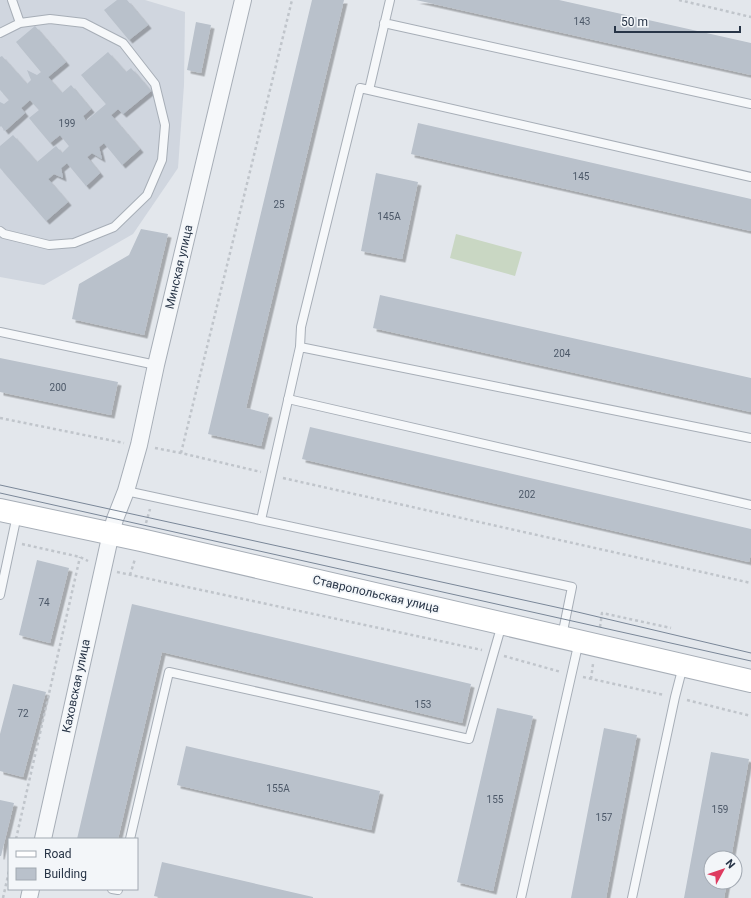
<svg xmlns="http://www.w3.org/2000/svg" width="751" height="898" font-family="Roboto,sans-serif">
<defs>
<filter id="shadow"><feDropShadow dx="3.5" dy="3.5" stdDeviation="0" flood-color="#0004"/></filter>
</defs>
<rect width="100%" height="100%" fill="#e3e7ec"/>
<path fill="#d0d6df" d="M 0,0 L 145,0 L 185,12 L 184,85 L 178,168 L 133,234 L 44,285 L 0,277 Z"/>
<path fill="#c9d7c3" d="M 456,234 L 522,252 L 515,276 L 450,258 Z"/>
<path fill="#b9c1cb" filter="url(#shadow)" d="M 117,0 L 127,0 L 148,25 L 129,40 L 104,10 Z
M 312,0 L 344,0 L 246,408 L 269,414 L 261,446 L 208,434 Z
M 416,0 L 559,0 L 751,43 L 751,75 Z
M 196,22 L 211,25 L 201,73 L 187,70 Z
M 35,26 L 66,62 L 48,77 L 62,93 L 71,85 L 91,109 L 83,116 L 86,121 L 106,104 L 81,75 L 108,52 L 126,72 L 131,68 L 151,91 L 123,114 L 118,109 L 111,115 L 140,149 L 122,165 L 104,143 L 99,147 L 102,159 L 92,153 L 87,157 L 100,173 L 86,186 L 67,163 L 61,168 L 63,178 L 54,174 L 48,179 L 68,202 L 46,221 L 0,168 L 0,146 L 13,135 L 37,162 L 56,146 L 62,153 L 69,146 L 60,135 L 50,143 L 29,118 L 39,110 L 30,100 L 21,108 L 25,113 L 5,131 L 1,126 L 0,127 L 0,102 L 4,104 L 9,100 L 0,90 L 0,57 L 2,56 L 27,84 L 31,80 L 27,70 L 37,75 L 41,72 L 16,42 Z
M 418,123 L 751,199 L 751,231 L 411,154 Z
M 376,173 L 418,182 L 402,259 L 361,251 Z
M 141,229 L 168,234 L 144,335 L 72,319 L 79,284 L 129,255 Z
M 380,295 L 751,378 L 751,412 L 373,328 Z
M 0,358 L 118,382 L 111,415 L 0,392 Z
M 310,427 L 751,529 L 751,554 L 749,562 L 302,459 Z
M 37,560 L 69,568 L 50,643 L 19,635 Z
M 132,604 L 471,684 L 462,723 L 162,652 L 118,839 L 77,839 Z
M 13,684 L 46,692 L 23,777 L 0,771 L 0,734 Z
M 497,708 L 533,716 L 493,891 L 457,882 Z
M 604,728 L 637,735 L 606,898 L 571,898 Z
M 186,746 L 380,791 L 371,830 L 177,785 Z
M 711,752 L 749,759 L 731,858 L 711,858 L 711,882 L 727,882 L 724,898 L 684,898 Z
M 0,800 L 14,803 L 1,856 L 0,856 Z
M 162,862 L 313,897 L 313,898 L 163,898 L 154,896 Z"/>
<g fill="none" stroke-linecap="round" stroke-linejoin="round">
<g stroke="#a7aeb7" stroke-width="10">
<path id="lane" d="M 12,0 L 20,23
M 384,23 L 751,104
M 0,33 L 20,23 L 50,19 L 84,23 L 123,43 L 155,84 L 165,125 L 162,160 L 147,195 L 114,227 L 74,243 L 49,245 L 4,234 L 0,231
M 369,90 L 751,177
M 0,332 L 156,365
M 300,347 L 751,438
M 288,399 L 751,505
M 126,491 L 572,587 L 562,636
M 261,520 L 300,347 L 301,327 L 360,88 L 369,90 L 390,0
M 0,595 L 17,515
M 130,839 L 169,672 L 469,739 L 502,624
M 112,889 L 118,890 L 118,889
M 521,898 L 579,641
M 632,898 L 675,697 L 683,666"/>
</g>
<g stroke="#a7aeb7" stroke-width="18">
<path id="street" d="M 43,839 L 111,533 L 115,519 L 126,491 L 139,445 L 156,365 L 243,0
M 29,898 L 31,889"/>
</g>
<g stroke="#a7aeb7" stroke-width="24">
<path id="secondary" d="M 0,510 L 141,540 L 751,681"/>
</g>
<path stroke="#c0c5cb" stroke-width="2.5" stroke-dasharray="3 3" stroke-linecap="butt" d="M 679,0 L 751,17
M 0,418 L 124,443
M 155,448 L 181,453 L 261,472
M 181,453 L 292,0
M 283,478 L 751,583
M 146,523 L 150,509
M 22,544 L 80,557 L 88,561
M 117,572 L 482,650
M 130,575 L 135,559
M 600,627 L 602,613 L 671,628
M 504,656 L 561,672
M 583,677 L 664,695
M 591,679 L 593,664
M 687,700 L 751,716
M 16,839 L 80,557
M 3,898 L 9,871"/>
<use href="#lane" stroke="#f6f8fa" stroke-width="8"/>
<use href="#street" stroke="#f6f8fa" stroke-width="16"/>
<use href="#secondary" stroke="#fff" stroke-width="22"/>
<path stroke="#7a8798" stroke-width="1" d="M 0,485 L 569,610 L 751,653
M 0,493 L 751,661"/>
</g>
<g text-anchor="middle" stroke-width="3.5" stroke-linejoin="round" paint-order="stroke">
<g font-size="10" fill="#4c5868">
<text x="582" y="25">143</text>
<text x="67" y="127">199</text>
<text x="581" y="180">145</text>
<text x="279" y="208">25</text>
<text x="389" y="220">145А</text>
<text x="562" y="357">204</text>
<text x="58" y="391">200</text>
<text x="527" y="498">202</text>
<text x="44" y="606">74</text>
<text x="423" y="708">153</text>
<text x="23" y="717">72</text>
<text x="278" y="792">155А</text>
<text x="495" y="803">155</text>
<text x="720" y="813">159</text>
<text x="604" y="821">157</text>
</g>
<g font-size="12" fill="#283547" stroke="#f3f6f9">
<text transform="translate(179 267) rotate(-77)" y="4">Минская улица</text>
<text transform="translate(376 594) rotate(13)" y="4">Ставропольская улица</text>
<text transform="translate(76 686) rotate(-78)" y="4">Каховская улица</text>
</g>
</g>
<rect x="8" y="838" width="130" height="52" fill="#f3f6f9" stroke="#a2a9b2"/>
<rect x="16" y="851" width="20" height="6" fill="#ffffff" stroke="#a2a9b2"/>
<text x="44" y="858" font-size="12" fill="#283547">Road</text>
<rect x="16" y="868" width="20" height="12" fill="#b9c1cb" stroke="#a2a9b2"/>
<text x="44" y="878" font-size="12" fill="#283547">Building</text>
<g transform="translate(723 870) rotate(50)"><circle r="19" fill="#f3f6f9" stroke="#a2a9b2"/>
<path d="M0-3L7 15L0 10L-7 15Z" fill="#de3b5f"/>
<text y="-6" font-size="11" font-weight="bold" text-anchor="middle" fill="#283547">N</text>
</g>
<path d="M615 26v6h125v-6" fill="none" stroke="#283547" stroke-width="2"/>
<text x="621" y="26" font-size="12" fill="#283547" stroke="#f3f6f9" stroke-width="3" paint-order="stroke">50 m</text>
</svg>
